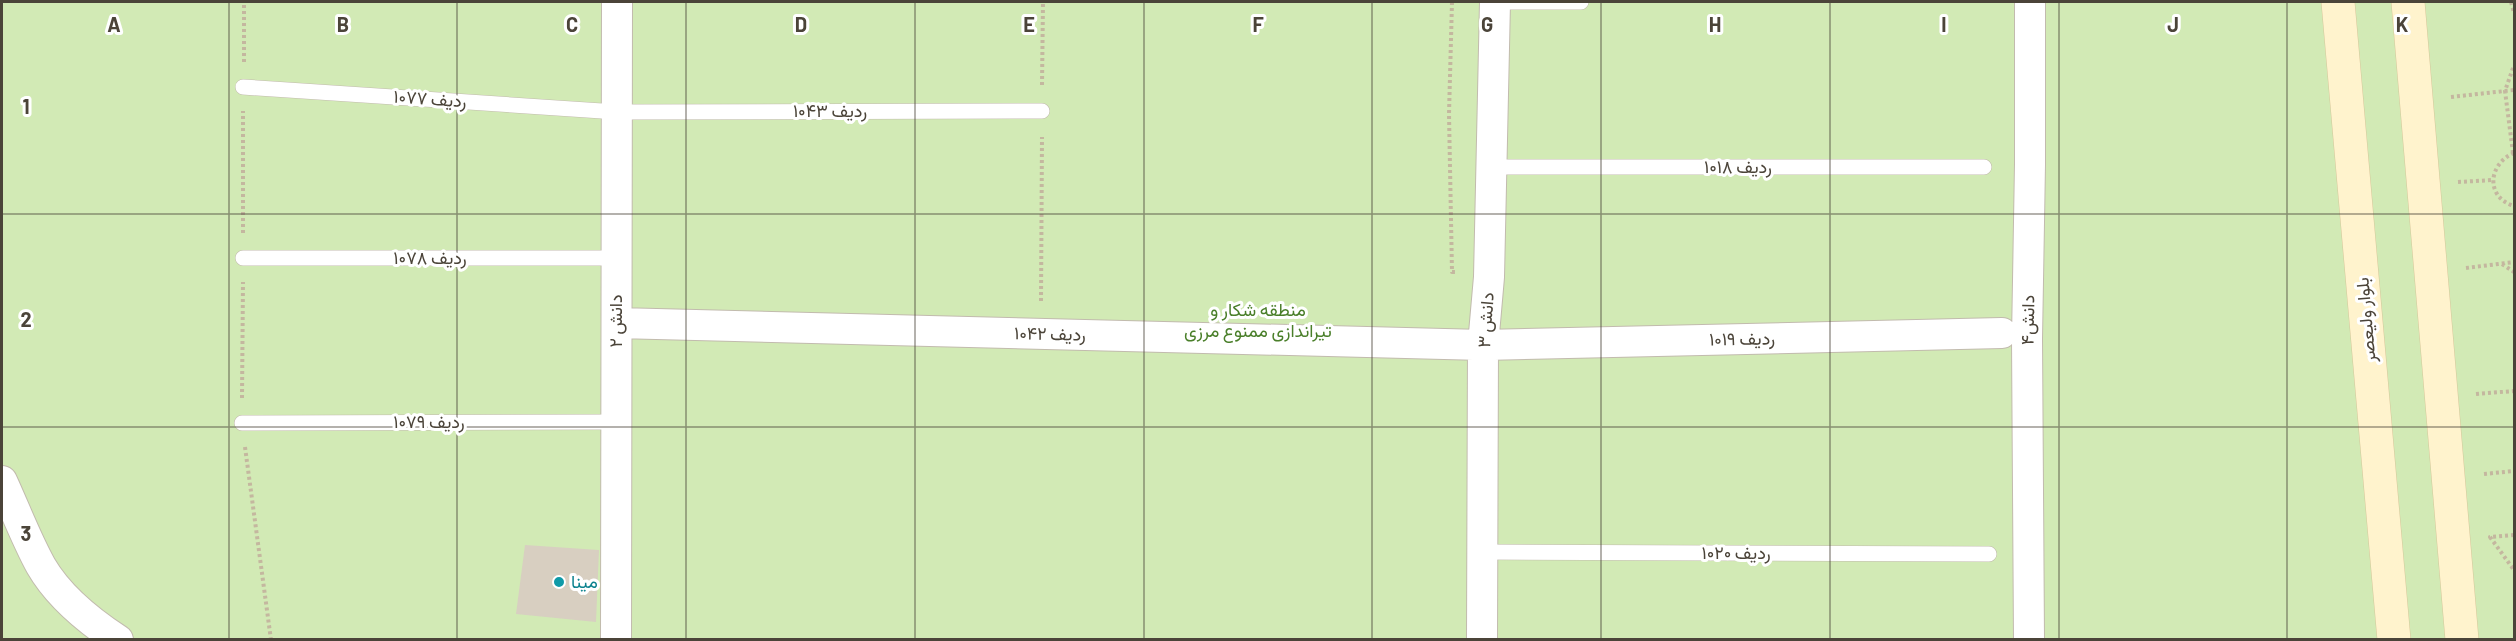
<svg xmlns="http://www.w3.org/2000/svg" width="2516" height="641" font-family="Barlow,Vazirmatn,sans-serif">
<rect width="100%" height="100%" fill="#f6f3ec"/>
<path fill="#d2eab5" d="M 2,2 L 2514,2 L 2514,639 L 2,639 Z"/>
<path fill="#d8cfc1" d="M 525,545 L 599,550 L 596,622 L 516,614 Z"/>
<g fill="none" stroke-linecap="round" stroke-linejoin="round">
<g stroke="#c2bbae" stroke-width="16">
<path id="lane" d="M 1495,2 L 1581,2
M 243,87 L 617,112 L 1042,111
M 1491,167 L 1984,167
M 243,258 L 617,258
M 242,423 L 616,422
M 1483,552 L 1989,554"/>
</g>
<g stroke="#c2bbae" stroke-width="32">
<path id="street" d="M 617,323 L 1483,345 L 2002,333
M 2,481 C 15,509 26,539 41,566 C 59,597 89,621 118,640
M 616,640 L 617,2
M 1482,640 L 1483,345 L 1489,277 L 1495,2
M 2029,640 L 2027,339 L 2030,164 L 2030,2"/>
</g>
<g stroke="#d6c79b" stroke-width="34">
<path id="secondary" d="M 2338,2 L 2394,640
M 2408,2 L 2462,640"/>
</g>
<path stroke="#c4b79f" stroke-width="4" stroke-dasharray="3 3" stroke-linecap="butt" d="M 1452,2 L 1449,114 L 1452,272 L 1456,272
M 2511,2 L 2514,13
M 244,62 L 244,2
M 1042,85 L 1043,2
M 2451,97 L 2514,90
M 2513,153 L 2505,91 L 2514,65
M 2514,153 C 2488,164 2485,197 2514,206
M 2458,182 L 2493,180
M 243,233 L 243,111
M 2502,264 L 2514,272
M 2466,268 L 2514,262
M 1041,301 L 1042,137
M 2476,394 L 2514,391
M 242,398 L 243,282
M 245,447 L 271,640
M 2484,474 L 2514,471
M 2514,535 L 2490,537 L 2514,570"/>
<use href="#lane" stroke="#fff" stroke-width="15"/>
<use href="#street" stroke="#fff" stroke-width="30"/>
<use href="#secondary" stroke="#fff3cd" stroke-width="33"/>
</g>
<path fill="none" stroke="#4b4439" stroke-width="1.5" stroke-opacity="0.55" d="M 229,2 L 229,640M 457,2 L 457,640M 686,2 L 686,640M 915,2 L 915,640M 1144,2 L 1144,640M 1372,2 L 1372,640M 1601,2 L 1601,640M 1830,2 L 1830,640M 2059,2 L 2059,640M 2287,2 L 2287,640M 2,214 L 2514,214M 2,427 L 2514,427"/>
<circle fill="#0f9aa8" stroke="#fff" stroke-width="2" cx="559" cy="582" r="6"/>
<g text-anchor="middle" stroke-width="6" stroke-linejoin="round" paint-order="stroke">
<g font-size="18" fill="#4b4439" stroke="#fff">
<text transform="translate(430 99) rotate(4)" y="6">ردیف ۱۰۷۷</text>
<text x="830" y="117">ردیف ۱۰۴۳</text>
<text x="1738" y="173">ردیف ۱۰۱۸</text>
<text x="430" y="264">ردیف ۱۰۷۸</text>
<text transform="translate(1486 320) rotate(-86)" y="6">دانش ۳</text>
<text transform="translate(2028 320) rotate(-89)" y="6">دانش۴</text>
<text transform="translate(2366 320) rotate(-95)" y="6">بلوار ولیعصر</text>
<text transform="translate(616 321) rotate(-90)" y="6">دانش ۲</text>
<text transform="translate(1050 334) rotate(1)" y="6">ردیف ۱۰۴۲</text>
<text transform="translate(1742 339) rotate(-1)" y="6">ردیف ۱۰۱۹</text>
<text x="429" y="428">ردیف ۱۰۷۹</text>
<text x="1736" y="559">ردیف ۱۰۲۰</text>
</g>
<g font-size="18" fill="#4a7f2a" stroke="#fff">
<text x="1258" y="316">منطقه شکار و<tspan x="1258" dy="21">تیراندازی ممنوع مرزی</tspan></text>
</g>
<g font-size="18" fill="#0d838f" stroke="#fff" text-anchor="start">
<text x="571" y="588">مینا</text>
</g>
</g>
<g font-size="20" text-anchor="middle" font-weight="bold" fill="#4b4439" stroke="#fff" stroke-width="6" stroke-linejoin="round" paint-order="stroke">
<text x="114" y="32">A</text>
<text x="343" y="32">B</text>
<text x="572" y="32">C</text>
<text x="801" y="32">D</text>
<text x="1029" y="32">E</text>
<text x="1258" y="32">F</text>
<text x="1487" y="32">G</text>
<text x="1715" y="32">H</text>
<text x="1944" y="32">I</text>
<text x="2173" y="32">J</text>
<text x="2402" y="32">K</text>
<text x="26" y="114">1</text>
<text x="26" y="327">2</text>
<text x="26" y="541">3</text>
</g>
<rect width="2516" height="641" fill="none" stroke="#4b4439" stroke-width="6"/>
</svg>
